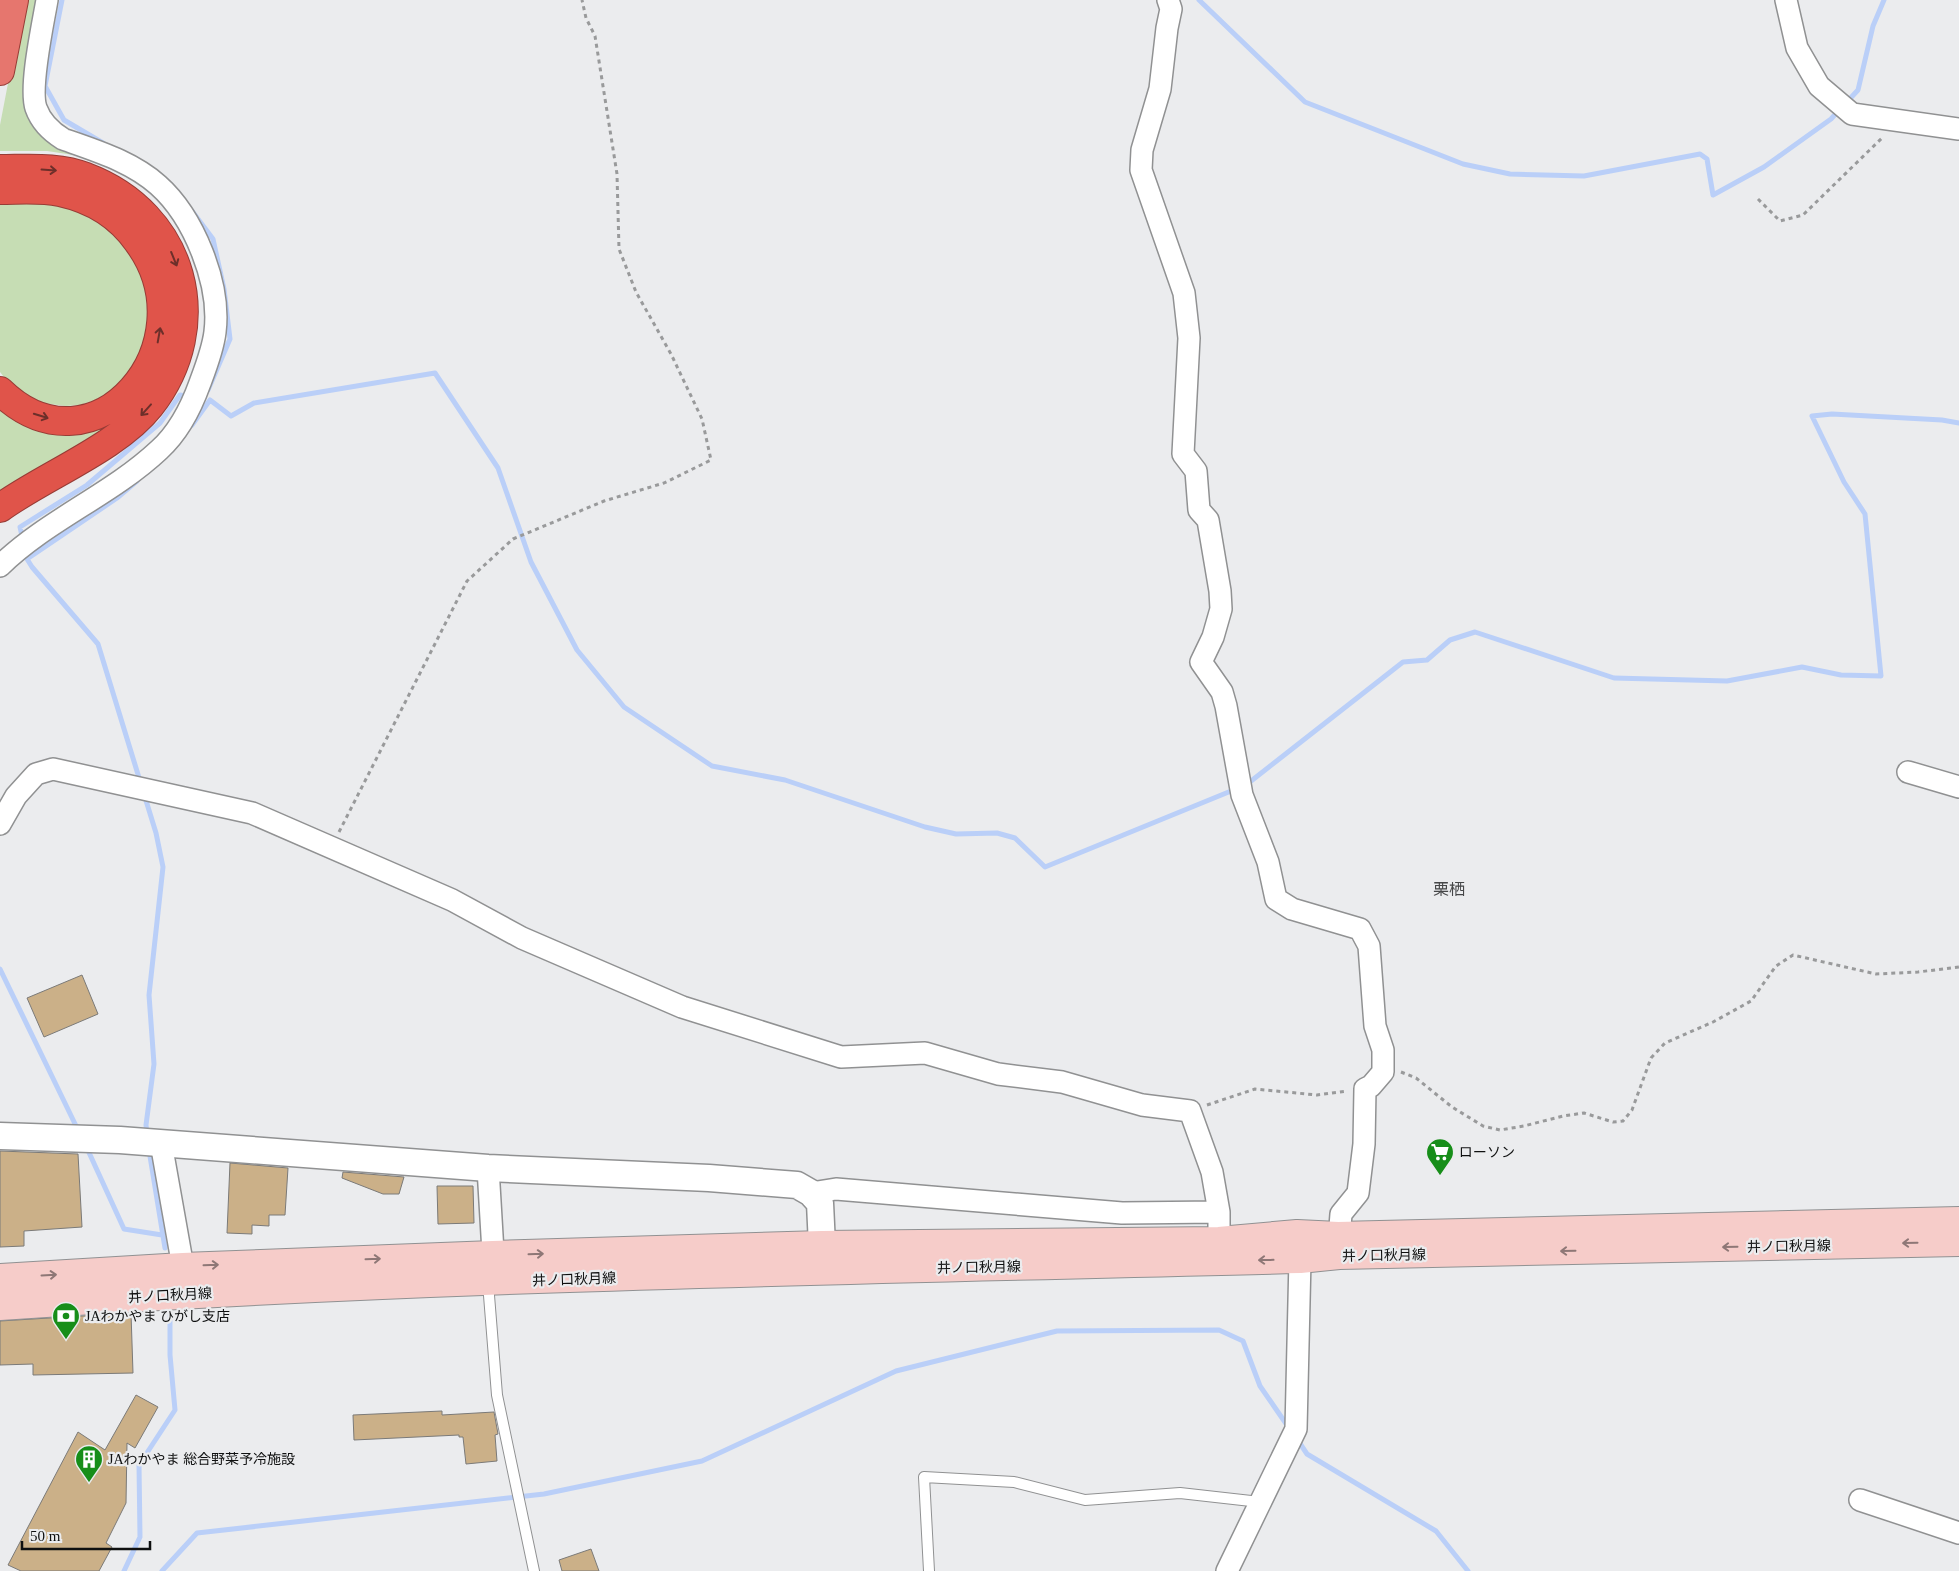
<svg xmlns="http://www.w3.org/2000/svg" width="1959" height="1571" font-family="'Times New Roman','Noto Sans JP',serif">
<rect width="100%" height="100%" fill="#ebecee"/>
<path fill="#c6ddb4" d="M 24,0 L 42,0 L 28,92 L 87,157 L 47,151 L 0,151 L 0,125 Z
M 0,198 L 76,207 L 127,241 L 152,304 L 143,356 L 111,393 L 95,400 L 80,405 L 66,406 L 42,403 L 12,387 L 0,372 Z
M 0,402 L 119,420 L 0,495 Z"/>
<g fill="none" stroke-linecap="round" stroke-linejoin="round">
<path stroke="#bacff8" stroke-width="5" d="M 62,0 L 45,86 L 64,120 L 103,143
M 1199,0 L 1305,102 L 1463,164 L 1510,174 L 1584,176 L 1700,154 L 1707,159 L 1713,195 L 1764,167 L 1831,119 L 1840,109
M 1846,103 L 1858,90 L 1873,26 L 1884,0
M 192,211 L 213,239 L 224,289 L 230,339 L 208,390
M 192,425 L 210,400 L 231,416 L 254,403 L 435,373 L 498,468 L 531,562 L 577,650 L 624,707 L 712,766 L 785,780 L 925,827 L 956,834 L 997,833 L 1015,838 L 1045,867 L 1236,789
M 137,481 L 117,498 L 27,559 L 32,567 L 98,644 L 140,781
M 20,537 L 22,536 L 20,527 L 87,485 L 160,423 L 180,395 L 190,397
M 1246,785 L 1403,662 L 1427,660 L 1450,640 L 1475,632 L 1614,678 L 1727,681 L 1802,667 L 1841,675 L 1881,676 L 1865,514 L 1844,482 L 1812,416 L 1832,414 L 1942,420 L 1959,423
M 144,794 L 156,833 L 163,867 L 149,995 L 154,1064 L 146,1125 L 147,1134
M 0,969 L 78,1130
M 86,1146 L 124,1229 L 162,1235
M 149,1150 L 165,1248
M 1297,1439 L 1307,1454 L 1436,1531 L 1468,1571
M 124,1571 L 140,1537 L 139,1465 L 175,1410 L 170,1355 L 170,1313
M 162,1571 L 197,1533 L 544,1494 L 702,1461 L 896,1371 L 1057,1331 L 1219,1330 L 1243,1341 L 1260,1386 L 1289,1428"/>
</g>
<path fill="#cbb088" stroke="#7b7a78" d="M 82,975 L 98,1014 L 44,1037 L 27,998 Z
M 0,1151 L 78,1154 L 82,1227 L 24,1231 L 24,1246 L 0,1247 Z
M 230,1163 L 288,1168 L 285,1215 L 269,1215 L 269,1226 L 252,1225 L 252,1234 L 227,1233 Z
M 343,1172 L 404,1177 L 399,1194 L 383,1194 L 342,1178 Z
M 437,1186 L 473,1186 L 474,1223 L 438,1224 Z
M 131,1313 L 133,1373 L 33,1375 L 33,1364 L 0,1365 L 0,1321 Z
M 136,1395 L 158,1407 L 135,1448 L 127,1443 L 126,1503 L 106,1543 L 112,1547 L 99,1571 L 21,1571 L 8,1565 L 78,1432 L 105,1450 Z
M 442,1411 L 442,1415 L 494,1412 L 498,1434 L 495,1435 L 497,1461 L 466,1464 L 463,1437 L 459,1437 L 459,1435 L 354,1440 L 353,1415 Z
M 591,1549 L 599,1571 L 562,1571 L 559,1560 Z"/>
<g fill="none" stroke-linecap="round" stroke-linejoin="round">
<g stroke="#909192" stroke-width="12">
<path id="service" d="M 488,1283 L 497,1395 L 534,1571
M 929,1571 L 924,1477 L 1014,1482 L 1085,1500 L 1180,1493 L 1260,1502"/>
</g>
<g stroke="#909192" stroke-width="24">
<path id="minor" d="M 1168,0 L 1171,9 L 1167,28 L 1160,89 L 1142,150 L 1141,170 L 1184,293 L 1189,338 L 1183,454 L 1196,471 L 1199,510 L 1208,520 L 1220,591 L 1221,609 L 1213,637 L 1201,662 L 1222,692 L 1226,706 L 1242,795 L 1268,862 L 1276,899 L 1292,909 L 1360,929 L 1369,946 L 1375,1026 L 1383,1050 L 1383,1072 L 1371,1086 L 1365,1089 L 1364,1144 L 1358,1193 L 1341,1214 L 1338,1252
M 1786,0 L 1797,48 L 1819,86 L 1852,114 L 1959,129
M 0,566 C 47,520 111,495 159,450 C 179,432 191,408 200,383 C 206,367 213,349 215,332 C 221,284 194,217 158,185 C 131,161 96,151 63,139 C 50,131 41,122 36,108 C 29,87 43,24 47,0
M 1908,772 L 1959,787
M 0,824 L 16,796 L 36,774 L 53,769 L 252,813 L 452,900 L 522,938 L 682,1007 L 841,1057 L 925,1053 L 998,1074 L 1062,1082 L 1142,1105 L 1190,1111 L 1212,1172 L 1219,1212 L 1219,1241
M 161,1143 L 183,1267 L 184,1294
M 488,1168 L 494,1269
M 811,1193 L 836,1189 L 1122,1213 L 1219,1212
M 1860,1500 L 1959,1533
M 1227,1571 L 1296,1429 L 1300,1259 L 1298,1244"/>
</g>
<g stroke="#909192" stroke-width="29">
<path id="tertiary" d="M 0,1136 L 120,1140 L 488,1168 L 709,1178 L 797,1185 L 811,1193 L 820,1203 L 823,1267"/>
</g>
<g stroke="#909192" stroke-width="30">
<path id="secondary" d="M 0,1278 L 183,1267 L 493,1255 L 822,1245 L 1219,1241 L 1297,1234 L 1338,1236 L 1959,1221
M 0,1306 C 433,1276 867,1270 1300,1259 L 1339,1255 L 1959,1242"/>
</g>
<g stroke="#973c36" stroke-width="30">
<path id="trunk" d="M 0,71 L 14,0"/>
</g>
<g stroke="#973c36" stroke-width="30">
<path id="motorway" d="M 0,169 C 28,169 59,166 86,177 C 184,214 214,324 150,406 C 117,448 44,476 0,508
M 0,190 C 20,190 40,188 60,192 C 92,199 120,216 138,242 C 213,344 94,483 0,391"/>
</g>
<path stroke="#999a9b" stroke-width="3" stroke-dasharray="4 4" stroke-linecap="butt" d="M 1758,199 L 1780,221 L 1803,215 L 1883,137
M 339,832 L 467,581 L 513,539 L 604,501 L 664,483 L 711,460 L 702,419 L 671,354 L 636,292 L 619,249 L 617,174 L 595,36 L 586,18 L 582,0
M 1401,1072 L 1416,1078 L 1452,1107 L 1483,1126 L 1500,1130 L 1524,1126 L 1563,1116 L 1584,1113 L 1613,1122 L 1623,1121 L 1632,1110 L 1651,1058 L 1665,1043 L 1713,1022 L 1751,1001 L 1776,966 L 1793,955 L 1876,974 L 1918,972 L 1959,967
M 1207,1105 L 1255,1089 L 1317,1095 L 1347,1091"/>
<use href="#service" stroke="#fff" stroke-width="10"/>
<use href="#minor" stroke="#fff" stroke-width="21"/>
<use href="#tertiary" stroke="#fff" stroke-width="26"/>
<use href="#secondary" stroke="#f6ccc9" stroke-width="28"/>
<use href="#trunk" stroke="#e6766e" stroke-width="28"/>
<use href="#motorway" stroke="#e0544a" stroke-width="28"/>
</g>
<defs><path id="oneway-shaft" d="M-6 0H5M1.5-3L5.5 0L1.5 3" fill="none" stroke-width="1.6" stroke-linecap="round" stroke-linejoin="round" transform="scale(1.25)"/></defs>
<g stroke="#6d2f2a">
<use href="#oneway-shaft" transform="translate(49 170) rotate(4)"/>
<use href="#oneway-shaft" transform="translate(174 259) rotate(68)"/>
<use href="#oneway-shaft" transform="translate(159 335) rotate(-80)"/>
<use href="#oneway-shaft" transform="translate(146 410) rotate(132)"/>
<use href="#oneway-shaft" transform="translate(41 416) rotate(17)"/>
</g>
<g stroke="#8e7776">
<use href="#oneway-shaft" transform="translate(1910 1243) rotate(179)"/>
<use href="#oneway-shaft" transform="translate(1730 1247) rotate(179)"/>
<use href="#oneway-shaft" transform="translate(1568 1251) rotate(179)"/>
<use href="#oneway-shaft" transform="translate(536 1254) rotate(-2)"/>
<use href="#oneway-shaft" transform="translate(373 1259) rotate(-2)"/>
<use href="#oneway-shaft" transform="translate(1266 1260) rotate(179)"/>
<use href="#oneway-shaft" transform="translate(211 1265) rotate(-2)"/>
<use href="#oneway-shaft" transform="translate(49 1275) rotate(-3)"/>
</g>
<defs>
<g id="supermarket-pin" transform="scale(1.4375)"><path d="M0 17L-7.5 6A9.5 9.5 0 1 1 7.5 6Z" fill="#178e19" stroke="#ebecee"/><path d="M-6-5.5h2.5l.6 2H6L4.5 2H-2.5L-4.4-4H-6ZM-1.5 3.2a1.3 1.3 0 1 0 .1 0ZM3 3.2a1.3 1.3 0 1 0 .1 0Z" fill="#fff"/></g>
<g id="bank-pin" transform="scale(1.4375)"><path d="M0 17L-7.5 6A9.5 9.5 0 1 1 7.5 6Z" fill="#178e19" stroke="#ebecee"/><path d="M-6-4H6V4H-6ZM0-2.3a2.3 2.3 0 1 0 0 4.6a2.3 2.3 0 1 0 0-4.6Z" fill="#fff"/></g>
<g id="building-pin" transform="scale(1.4375)"><path d="M0 17L-7.5 6A9.5 9.5 0 1 1 7.5 6Z" fill="#178e19" stroke="#ebecee"/><path d="M-4-6H4V6H1V3H-1V6H-4ZM-2.5-4.3h1.7v1.8h-1.7ZM.8-4.3h1.7v1.8H.8ZM-2.5-1h1.7V.8h-1.7ZM.8-1h1.7V.8H.8Z" fill="#fff"/></g>
</defs>
<g fill-rule="evenodd">
<use href="#supermarket-pin" x="1440" y="1152"/>
<use href="#bank-pin" x="66" y="1316"/>
<use href="#building-pin" x="89" y="1459"/>
</g>
<g text-anchor="middle" stroke-width="4.5" stroke-linejoin="round" paint-order="stroke">
<g font-size="14" fill="#0f1010" stroke="#ebecee" text-anchor="start">
<text x="1459" y="1157">ローソン</text>
<text x="85" y="1321">JAわかやま ひがし支店</text>
<text x="108" y="1464">JAわかやま 総合野菜予冷施設</text>
</g>
<g font-size="14" fill="#0f1010" stroke="#ebecee">
<text transform="translate(1789 1246) rotate(-1)" y="5">井ノ口秋月線</text>
<text transform="translate(1384 1255) rotate(-1)" y="5">井ノ口秋月線</text>
<text transform="translate(979 1267) rotate(-1)" y="5">井ノ口秋月線</text>
<text transform="translate(574 1279) rotate(-2)" y="5">井ノ口秋月線</text>
<text transform="translate(170 1295) rotate(-3)" y="5">井ノ口秋月線</text>
</g>
<g font-size="16" fill="#464748" stroke="#ebecee">
<text x="1449" y="895">栗栖</text>
</g>
</g>
<path d="M22 1541v8h128v-8" fill="none" stroke="#0f1010" stroke-width="2.5"/>
<text x="30" y="1541" font-size="15" fill="#0f1010" stroke="#ebecee" stroke-width="4" paint-order="stroke">50 m</text>
</svg>
